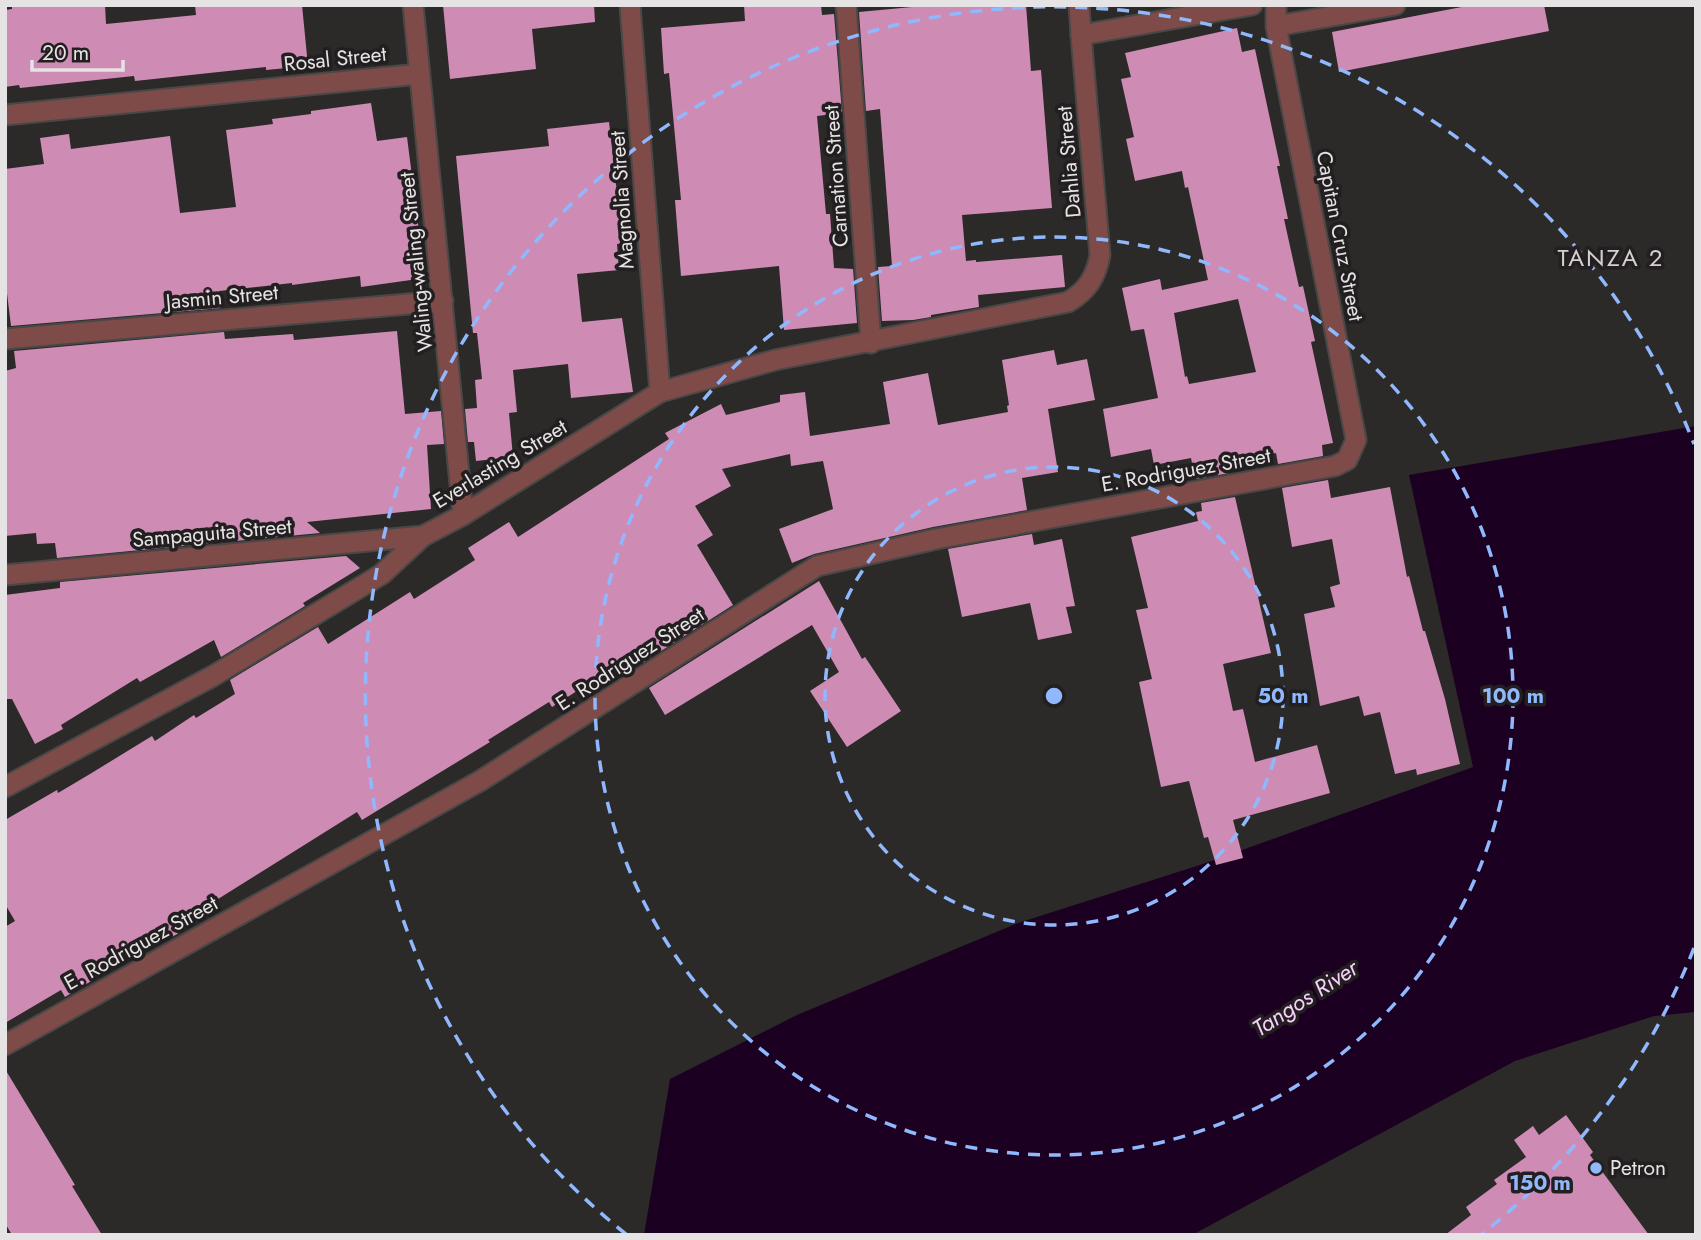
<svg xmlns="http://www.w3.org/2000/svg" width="1701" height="1240" font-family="Jost,sans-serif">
<rect width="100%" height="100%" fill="#2c2929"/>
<path fill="#1c0021" d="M 1696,426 L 1696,1012 L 1654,1016 L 1515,1061 L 1192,1235 L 644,1235 L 670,1079 L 797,1015 L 1018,923 L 1203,864 L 1473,767 L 1409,475 Z"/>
<path fill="#ce8cb5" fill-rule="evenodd" d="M 12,5 L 105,5 L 106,24 L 196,15 L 195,5 L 302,5 L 308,66 L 266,70 L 266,67 L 135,81 L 134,76 L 20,88 L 19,85 L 5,87 L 5,10 L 12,9 Z
M 443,5 L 594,5 L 595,22 L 532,29 L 536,69 L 450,79 Z
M 744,5 L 821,5 L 822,15 L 834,14 L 842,113 L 817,116 L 826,214 L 830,214 L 834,268 L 853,269 L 857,323 L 784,330 L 779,266 L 681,276 L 675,200 L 681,200 L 669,73 L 664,74 L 661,28 L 745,21 Z
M 912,5 L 1026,5 L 1031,71 L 1041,70 L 1052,208 L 962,215 L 966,261 L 976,260 L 976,262 L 1062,255 L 1065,287 L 978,295 L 979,307 L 931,315 L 931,317 L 913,320 L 882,321 L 878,267 L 892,266 L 880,109 L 866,111 L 859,12 L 912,7 Z
M 1472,5 L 1544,5 L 1549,31 L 1339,72 L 1332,32 Z
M 1237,28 L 1242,52 L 1255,49 L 1280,166 L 1277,166 L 1288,219 L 1284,219 L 1299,287 L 1303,286 L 1315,341 L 1311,342 L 1333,443 L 1322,445 L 1323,456 L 1278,464 L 1276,453 L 1228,463 L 1230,473 L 1195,479 L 1191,458 L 1154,465 L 1151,449 L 1111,457 L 1103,409 L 1158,398 L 1144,329 L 1131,331 L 1122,288 L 1160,279 L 1162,290 L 1208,280 L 1188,187 L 1185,188 L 1182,171 L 1135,181 L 1126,139 L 1134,137 L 1121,79 L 1131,77 L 1125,53 ZM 1238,299 L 1256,372 L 1189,384 L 1187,376 L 1185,377 L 1174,313 Z
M 371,103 L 377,141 L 407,137 L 425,278 L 361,287 L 360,276 L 292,285 L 292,283 L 219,291 L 221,308 L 11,326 L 5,277 L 5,169 L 44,164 L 40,138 L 69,134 L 71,149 L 170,136 L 180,213 L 236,207 L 226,130 L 273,124 L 272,119 L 311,114 L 311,111 Z
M 609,122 L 617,193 L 621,193 L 625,243 L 617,244 L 619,270 L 577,274 L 582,322 L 622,318 L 633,392 L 571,398 L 568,364 L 513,370 L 517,412 L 509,413 L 513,457 L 476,461 L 474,442 L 468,442 L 465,409 L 477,408 L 475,380 L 482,379 L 477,333 L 473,333 L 456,156 L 549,146 L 547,129 Z
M 397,331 L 405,414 L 441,411 L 444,444 L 427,445 L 431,509 L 307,522 L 320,533 L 57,558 L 55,543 L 37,544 L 36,533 L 5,536 L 5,371 L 16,368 L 14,351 L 224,332 L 225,339 L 293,334 L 294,340 Z
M 1054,350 L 1057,365 L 1087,359 L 1095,400 L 1048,409 L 1058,472 L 1022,478 L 1027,510 L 933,527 L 814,554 L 792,563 L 779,529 L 833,509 L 823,461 L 791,466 L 790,454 L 722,469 L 731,486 L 695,506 L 713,535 L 697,545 L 733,605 L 636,667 L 632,660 L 582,692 L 580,689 L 552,707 L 549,702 L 488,740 L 490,742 L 362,820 L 357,812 L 202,909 L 207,916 L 172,937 L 170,933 L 65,997 L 61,990 L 5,1023 L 5,927 L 15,921 L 5,904 L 5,820 L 57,790 L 58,793 L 90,774 L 152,736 L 155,741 L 194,715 L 196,718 L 235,694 L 230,680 L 318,627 L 328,644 L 410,592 L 414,599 L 475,560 L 468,548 L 509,522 L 518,537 L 669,439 L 665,433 L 721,404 L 726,415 L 780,402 L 780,395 L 805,392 L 810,436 L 890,424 L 883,382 L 928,373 L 938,425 L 1008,412 L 1007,406 L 1009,405 L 1002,360 Z
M 1328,480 L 1331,498 L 1390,487 L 1407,577 L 1409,576 L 1423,631 L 1425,631 L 1445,699 L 1460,764 L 1417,775 L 1416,769 L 1395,774 L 1380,712 L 1364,716 L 1359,696 L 1320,706 L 1304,614 L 1335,607 L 1330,587 L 1340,584 L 1332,539 L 1292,547 L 1282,488 Z
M 1235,497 L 1271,653 L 1223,664 L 1233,711 L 1243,709 L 1255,762 L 1317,745 L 1330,793 L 1233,820 L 1243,858 L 1216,865 L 1208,837 L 1204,838 L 1189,781 L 1161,787 L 1139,682 L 1152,679 L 1136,610 L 1148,608 L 1131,537 L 1198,521 L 1196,512 L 1202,511 L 1201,503 Z
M 1032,534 L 1034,545 L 1062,539 L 1075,606 L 1066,607 L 1072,633 L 1038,640 L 1030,603 L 962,617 L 948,549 Z
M 346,556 L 360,568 L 303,603 L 305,606 L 221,657 L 214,640 L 140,682 L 137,678 L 61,725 L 63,729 L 35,744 L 12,699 L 5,699 L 5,595 L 60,588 L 60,582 Z
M 819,581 L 862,659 L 865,657 L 901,711 L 847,747 L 810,691 L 839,672 L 812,625 L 665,715 L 649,688 Z
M 5,1069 L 75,1185 L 72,1186 L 102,1235 L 12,1235 L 5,1223 Z
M 1566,1115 L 1593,1152 L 1590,1155 L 1649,1235 L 1445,1235 L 1471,1215 L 1466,1207 L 1497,1184 L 1494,1180 L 1526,1157 L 1514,1140 L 1533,1126 L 1539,1135 Z"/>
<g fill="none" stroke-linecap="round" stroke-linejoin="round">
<g stroke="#4a4747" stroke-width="23">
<path id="minor" d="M 413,5 L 463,515
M 630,5 L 660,392
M 846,5 L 871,343
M 1079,5 L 1081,35
M 1276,26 L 1395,5
M 5,115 L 419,74
M 5,339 L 443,301
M 5,787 L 213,676 L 382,574 L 423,536
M 5,1045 L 480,781 L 817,566 L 936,539 L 1335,466 L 1347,460 L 1356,440 L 1276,26 L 1276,5"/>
</g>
<g stroke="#4a4747" stroke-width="23">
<path id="tertiary" d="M 5,575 L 423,536 L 463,515 L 660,392 L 775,360 L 1068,302 C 1087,291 1096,277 1100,255 L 1081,35 L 1252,5"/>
</g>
<use href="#minor" stroke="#7e4b48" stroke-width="19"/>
<use href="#tertiary" stroke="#7e4b48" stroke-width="19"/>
</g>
<g fill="none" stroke="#90b8fd" stroke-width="3.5" stroke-dasharray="12 9">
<circle cx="1054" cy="696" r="229"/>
<circle cx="1054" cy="696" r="459"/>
<path d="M1694 948A688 688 0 0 1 1482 1234M626 1234A688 688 0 1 1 1694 444"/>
</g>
<circle fill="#90b8fd" stroke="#231f20" stroke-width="2.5" cx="1596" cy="1168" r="7"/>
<g text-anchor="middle" stroke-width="7" stroke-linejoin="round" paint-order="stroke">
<g font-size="21" fill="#e5e3e3" stroke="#231f20">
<text transform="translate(335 59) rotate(-6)" y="7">Rosal Street</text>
<text transform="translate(1069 162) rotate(-95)" y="7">Dahlia Street</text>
<text transform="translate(836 176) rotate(-94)" y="7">Carnation Street</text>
<text transform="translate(622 200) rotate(-94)" y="7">Magnolia Street</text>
<text transform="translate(1340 236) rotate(79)" y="7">Capitan Cruz Street</text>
<text transform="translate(416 262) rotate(-96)" y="7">Waling-waling Street</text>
<text transform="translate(222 297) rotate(-5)" y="7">Jasmin Street</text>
<text transform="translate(500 464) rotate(-31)" y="7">Everlasting Street</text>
<text transform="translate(1186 470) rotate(-10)" y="7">E. Rodriguez Street</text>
<text transform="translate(212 533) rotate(-5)" y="7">Sampaguita Street</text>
<text transform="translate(630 659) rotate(-33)" y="7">E. Rodriguez Street</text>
<text transform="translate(141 943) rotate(-29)" y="7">E. Rodriguez Street</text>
</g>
<g font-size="21" fill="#e5e3e3" stroke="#231f20" text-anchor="start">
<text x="1610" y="1175">Petron</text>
</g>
<g font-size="23" font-style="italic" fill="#f8cffe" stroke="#231f20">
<text transform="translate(1305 998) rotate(-33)" y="8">Tangos River</text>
</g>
<g font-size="24" letter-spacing="2" fill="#d4cfd0" stroke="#231f20">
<text x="1611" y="266">TANZA 2</text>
</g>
</g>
<circle cx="1054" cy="696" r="10" fill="#90b8fd" stroke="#231f20" stroke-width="3.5"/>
<g font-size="21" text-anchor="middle" font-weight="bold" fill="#90b8fd" stroke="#231f20" stroke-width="7" stroke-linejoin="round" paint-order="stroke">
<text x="1283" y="703">50 m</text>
<text x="1513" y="703">100 m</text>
<text x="1540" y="1190">150 m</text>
</g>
<rect width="1701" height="1240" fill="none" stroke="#e5e3e3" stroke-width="14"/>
<path d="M32 60v10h91v-10" fill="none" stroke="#e5e3e3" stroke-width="3.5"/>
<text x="42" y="60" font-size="21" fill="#e5e3e3" stroke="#231f20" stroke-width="5" paint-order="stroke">20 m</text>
</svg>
